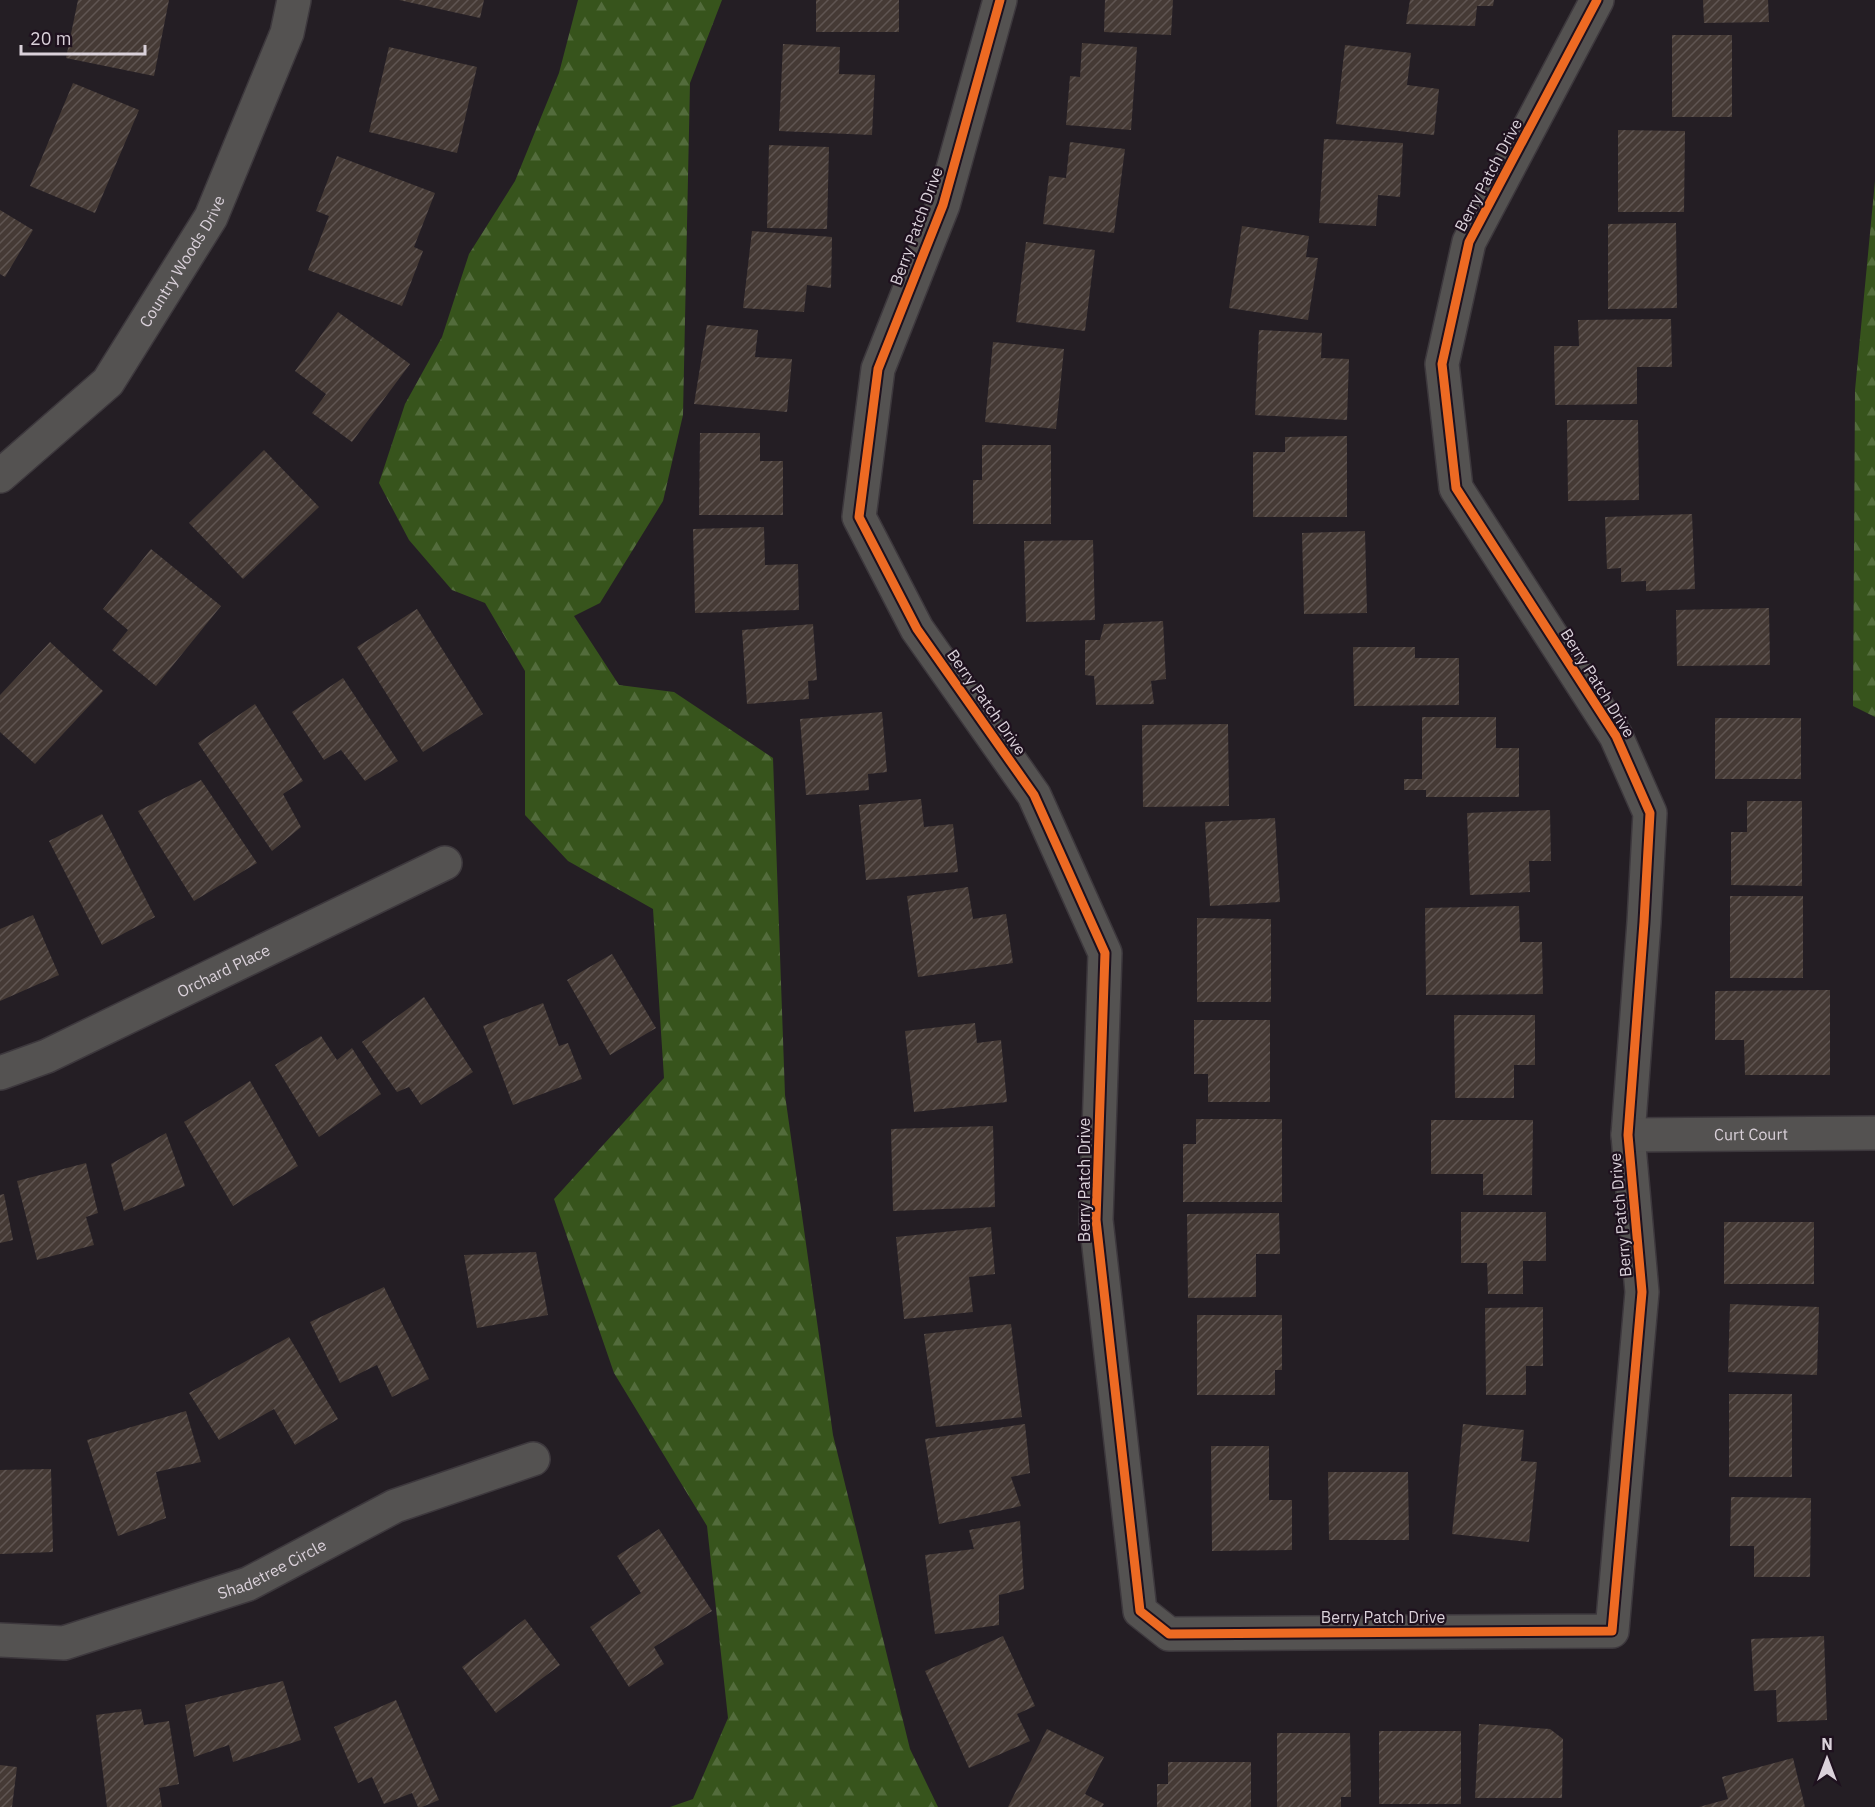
<svg xmlns="http://www.w3.org/2000/svg" width="1875" height="1807" font-family="'IBM Plex Sans',sans-serif">
<defs>
<pattern id="forest-firs" width="22" height="20" patternUnits="userSpaceOnUse" patternTransform="scale(1.5)"><rect width="22" height="20" fill="#37541c"/><path d="M5 1l3.5 6h-7zM16 11l3.5 6h-7z" fill="#536c3c"/></pattern>
<pattern id="building-hatch" width="6" height="6" patternUnits="userSpaceOnUse" patternTransform="scale(1.5)"><rect width="6" height="6" fill="#453a35"/><path d="M-1 1l2-2M0 6l6-6M5 7l2-2" fill="none" stroke="#5f5552"/></pattern>
</defs>
<rect width="100%" height="100%" fill="#241e24"/>
<path fill="url(#forest-firs)" d="M 578,0 L 722,0 L 690,83 L 683,415 L 663,501 L 600,603 L 574,616 L 619,685 L 674,692 L 773,758 L 785,1095 L 833,1435 L 910,1749 L 938,1807 L 670,1807 L 693,1799 L 728,1718 L 707,1526 L 614,1373 L 554,1199 L 664,1078 L 653,909 L 568,861 L 525,815 L 525,671 L 485,603 L 452,590 L 409,540 L 379,483 L 405,404 L 442,337 L 469,254 L 515,181 L 559,73 Z
M 1875,181 L 1875,717 L 1853,706 L 1855,390 Z"/>
<path fill="url(#building-hatch)" d="M 78,0 L 169,0 L 154,76 L 66,58 Z
M 399,0 L 484,0 L 480,18 Z
M 816,0 L 899,0 L 899,32 L 816,32 Z
M 1105,0 L 1173,0 L 1171,35 L 1104,32 Z
M 1410,0 L 1494,0 L 1493,6 L 1477,6 L 1475,26 L 1406,24 Z
M 1703,0 L 1768,0 L 1769,22 L 1704,23 Z
M 1672,35 L 1732,35 L 1732,117 L 1672,117 Z
M 1082,43 L 1137,47 L 1131,130 L 1066,125 L 1070,76 L 1080,77 Z
M 783,44 L 840,47 L 839,74 L 875,75 L 872,135 L 779,131 Z
M 1345,45 L 1411,53 L 1407,85 L 1439,89 L 1434,135 L 1336,124 Z
M 389,47 L 477,67 L 457,153 L 369,132 Z
M 73,83 L 139,110 L 95,213 L 30,186 Z
M 1618,130 L 1685,131 L 1684,212 L 1618,212 Z
M 1324,139 L 1403,143 L 1400,197 L 1378,195 L 1376,226 L 1319,223 Z
M 1070,142 L 1125,149 L 1114,233 L 1043,224 L 1049,176 L 1066,178 Z
M 769,145 L 829,147 L 827,229 L 767,228 Z
M 337,156 L 435,193 L 414,247 L 423,251 L 402,306 L 308,270 L 329,216 L 316,211 Z
M 0,210 L 33,230 L 5,277 L 0,274 Z
M 1676,223 L 1677,308 L 1608,309 L 1608,224 Z
M 1242,226 L 1309,236 L 1306,257 L 1318,258 L 1308,320 L 1229,308 Z
M 752,231 L 832,237 L 831,288 L 807,285 L 804,312 L 743,308 Z
M 1026,242 L 1095,250 L 1085,331 L 1016,322 Z
M 338,312 L 410,364 L 352,442 L 312,413 L 326,394 L 295,371 Z
M 1671,319 L 1672,367 L 1637,367 L 1637,404 L 1555,405 L 1554,346 L 1579,346 L 1578,320 Z
M 707,325 L 758,330 L 755,357 L 792,359 L 787,412 L 694,404 Z
M 1259,330 L 1322,333 L 1321,358 L 1349,359 L 1347,420 L 1255,415 Z
M 993,342 L 1064,349 L 1056,429 L 985,422 Z
M 1567,420 L 1638,420 L 1639,500 L 1568,501 Z
M 700,433 L 760,433 L 760,461 L 783,461 L 783,515 L 699,515 Z
M 1347,436 L 1347,517 L 1253,517 L 1253,452 L 1285,452 L 1285,437 Z
M 982,445 L 1051,445 L 1051,524 L 973,524 L 973,480 L 982,480 Z
M 264,450 L 319,507 L 243,579 L 189,523 Z
M 1692,514 L 1695,589 L 1646,591 L 1646,581 L 1621,582 L 1621,568 L 1607,569 L 1605,517 Z
M 764,527 L 765,565 L 798,564 L 799,610 L 695,613 L 693,529 Z
M 1365,531 L 1367,613 L 1304,614 L 1302,533 Z
M 1093,540 L 1095,620 L 1026,622 L 1024,541 Z
M 151,549 L 221,606 L 156,686 L 112,650 L 128,630 L 103,609 Z
M 1769,608 L 1770,665 L 1677,666 L 1676,610 Z
M 417,609 L 483,714 L 423,752 L 357,647 Z
M 1163,621 L 1166,679 L 1151,681 L 1154,704 L 1096,705 L 1094,676 L 1085,675 L 1085,640 L 1100,640 L 1104,624 Z
M 813,624 L 817,680 L 808,681 L 809,699 L 747,704 L 742,630 Z
M 50,642 L 103,691 L 35,764 L 0,732 L 0,695 Z
M 1353,647 L 1415,647 L 1415,658 L 1459,658 L 1459,705 L 1354,706 Z
M 343,678 L 398,761 L 365,781 L 341,750 L 324,760 L 292,712 Z
M 255,704 L 303,781 L 283,794 L 301,827 L 272,851 L 198,743 Z
M 882,712 L 887,772 L 868,774 L 869,790 L 806,795 L 800,719 Z
M 1422,717 L 1496,717 L 1496,748 L 1519,748 L 1519,797 L 1426,797 L 1426,790 L 1404,790 L 1404,779 L 1422,779 Z
M 1715,718 L 1801,718 L 1801,779 L 1715,779 Z
M 1228,724 L 1229,806 L 1143,807 L 1142,725 Z
M 201,780 L 257,863 L 194,901 L 138,811 Z
M 921,799 L 924,827 L 953,824 L 958,872 L 866,880 L 859,805 Z
M 1747,801 L 1802,801 L 1802,886 L 1731,885 L 1731,832 L 1747,832 Z
M 1550,810 L 1551,861 L 1529,861 L 1530,892 L 1470,895 L 1467,813 Z
M 102,814 L 155,917 L 102,945 L 49,841 Z
M 1275,818 L 1280,902 L 1210,906 L 1205,822 Z
M 968,887 L 973,919 L 1006,914 L 1013,963 L 918,977 L 907,896 Z
M 1730,896 L 1803,896 L 1803,978 L 1730,978 Z
M 1519,906 L 1520,942 L 1542,942 L 1543,994 L 1426,995 L 1425,908 Z
M 33,915 L 59,975 L 0,1001 L 0,929 Z
M 1197,918 L 1271,919 L 1271,1002 L 1197,1002 Z
M 612,954 L 656,1028 L 610,1055 L 567,980 Z
M 1830,990 L 1830,1075 L 1745,1075 L 1744,1040 L 1715,1040 L 1715,991 Z
M 424,997 L 473,1072 L 421,1105 L 409,1087 L 397,1092 L 362,1042 Z
M 543,1003 L 559,1046 L 568,1043 L 582,1079 L 513,1105 L 483,1026 Z
M 1454,1015 L 1535,1015 L 1535,1065 L 1514,1065 L 1514,1098 L 1455,1098 Z
M 1194,1020 L 1270,1020 L 1270,1102 L 1208,1102 L 1208,1074 L 1194,1074 Z
M 975,1023 L 977,1043 L 1001,1040 L 1007,1102 L 914,1112 L 905,1031 Z
M 321,1036 L 337,1060 L 352,1048 L 381,1094 L 319,1137 L 275,1065 Z
M 250,1081 L 298,1166 L 233,1206 L 184,1122 Z
M 1196,1119 L 1282,1119 L 1282,1202 L 1183,1202 L 1183,1144 L 1196,1144 Z
M 1431,1120 L 1533,1120 L 1532,1195 L 1483,1195 L 1483,1174 L 1431,1174 Z
M 993,1126 L 995,1207 L 893,1211 L 891,1129 Z
M 166,1133 L 185,1186 L 124,1211 L 111,1164 Z
M 86,1163 L 98,1213 L 86,1217 L 94,1245 L 37,1260 L 17,1181 Z
M 4,1194 L 13,1240 L 0,1243 L 0,1195 Z
M 1461,1212 L 1546,1212 L 1546,1261 L 1523,1261 L 1523,1294 L 1488,1294 L 1487,1263 L 1461,1263 Z
M 1279,1213 L 1280,1254 L 1256,1254 L 1256,1297 L 1188,1298 L 1187,1214 Z
M 1724,1222 L 1814,1222 L 1814,1284 L 1724,1284 Z
M 991,1227 L 995,1274 L 969,1277 L 973,1312 L 904,1319 L 896,1237 Z
M 536,1252 L 548,1315 L 477,1328 L 464,1255 Z
M 384,1287 L 429,1379 L 392,1397 L 377,1365 L 340,1383 L 310,1322 Z
M 1730,1304 L 1819,1307 L 1817,1375 L 1728,1372 Z
M 1543,1307 L 1543,1366 L 1526,1366 L 1526,1395 L 1486,1395 L 1485,1308 Z
M 1197,1315 L 1282,1315 L 1282,1370 L 1275,1370 L 1275,1395 L 1197,1395 Z
M 1011,1324 L 1022,1417 L 936,1427 L 924,1334 Z
M 289,1337 L 338,1419 L 295,1445 L 274,1409 L 219,1440 L 189,1393 Z
M 1729,1394 L 1792,1394 L 1792,1477 L 1729,1477 Z
M 186,1411 L 201,1462 L 156,1472 L 166,1518 L 118,1536 L 87,1440 Z
M 1025,1424 L 1030,1473 L 1011,1477 L 1021,1506 L 939,1524 L 925,1439 Z
M 1463,1424 L 1524,1430 L 1521,1461 L 1537,1462 L 1529,1542 L 1452,1534 Z
M 1211,1446 L 1269,1446 L 1269,1500 L 1292,1500 L 1292,1550 L 1212,1551 Z
M 51,1469 L 53,1552 L 0,1554 L 0,1470 Z
M 1328,1472 L 1408,1472 L 1409,1540 L 1329,1540 Z
M 1731,1497 L 1811,1498 L 1810,1577 L 1754,1577 L 1754,1546 L 1730,1546 Z
M 1020,1521 L 1024,1589 L 999,1595 L 999,1625 L 935,1634 L 925,1555 L 974,1549 L 969,1530 Z
M 659,1529 L 712,1611 L 654,1647 L 664,1664 L 629,1687 L 590,1627 L 641,1593 L 617,1556 Z
M 525,1619 L 560,1665 L 496,1713 L 462,1667 Z
M 1003,1636 L 1035,1706 L 1017,1714 L 1030,1741 L 969,1768 L 925,1671 Z
M 1824,1636 L 1827,1720 L 1777,1722 L 1776,1690 L 1754,1691 L 1751,1639 Z
M 283,1681 L 301,1740 L 233,1762 L 229,1745 L 194,1757 L 185,1705 Z
M 396,1700 L 439,1800 L 422,1807 L 418,1807 L 412,1793 L 384,1804 L 372,1777 L 358,1783 L 334,1727 Z
M 141,1709 L 144,1725 L 169,1721 L 179,1784 L 159,1788 L 162,1807 L 107,1807 L 96,1715 Z
M 1479,1724 L 1550,1729 L 1563,1739 L 1562,1798 L 1475,1798 Z
M 1047,1729 L 1104,1757 L 1085,1794 L 1104,1804 L 1102,1807 L 1008,1807 Z
M 1379,1731 L 1461,1731 L 1461,1804 L 1379,1804 Z
M 1277,1733 L 1350,1733 L 1351,1797 L 1341,1797 L 1341,1807 L 1277,1807 Z
M 1793,1758 L 1805,1807 L 1699,1807 L 1728,1799 L 1722,1777 Z
M 1168,1762 L 1251,1762 L 1251,1807 L 1157,1807 L 1157,1784 L 1168,1784 Z
M 0,1765 L 17,1767 L 12,1807 L 0,1807 Z"/>
<g fill="none" stroke-linecap="round" stroke-linejoin="round">
<g stroke="#3d383d" stroke-width="36">
<g id="minor">
<path d="M 1000,0 L 943,205 L 878,369 L 859,517 L 917,629 L 1034,795 L 1105,953 L 1096,1220 L 1140,1611 L 1169,1634 L 1612,1631 L 1642,1292 L 1628,1135 L 1644,922 L 1650,813 L 1616,736 L 1456,488 L 1442,364 L 1469,242 L 1597,0"/>
<path id="s1" d="M 0,476 L 108,382 L 211,217 L 287,33 L 294,0"/>
<path id="s2" d="M 0,1073 L 47,1056 L 445,863"/>
<path id="s3" d="M 1628,1135 L 1875,1133"/>
<path id="s4" d="M 0,1640 L 64,1643 L 248,1584 L 395,1506 L 533,1459"/>
</g>
</g>
<use href="#minor" stroke="#545251" stroke-width="33"/>
<g stroke="#1e111e" stroke-width="13">
<path id="cycleway" d="M 1000,0 L 943,205 L 878,369 L 859,517 L 917,629 L 1034,795 L 1105,953 L 1096,1220 L 1140,1611 L 1169,1634 L 1612,1631 L 1642,1292 L 1628,1135 L 1644,922 L 1650,813 L 1616,736 L 1456,488 L 1442,364 L 1469,242 L 1597,0"/>
</g>
<use href="#cycleway" stroke="#ed6a23" stroke-width="9"/>
</g>
<g text-anchor="middle" stroke-width="4.5" stroke-linejoin="round" paint-order="stroke">
<g font-size="16" fill="#dad1da" stroke="#1e111e">
<text transform="translate(1488 175) rotate(-62)" y="6">Berry Patch Drive</text>
<text transform="translate(916 226) rotate(-70)" y="6">Berry Patch Drive</text>
<text dy="6" stroke="none"><textPath href="#s1" startOffset="285">Country Woods Drive</textPath></text>
<text transform="translate(1598 683) rotate(58)" y="6">Berry Patch Drive</text>
<text transform="translate(987 702) rotate(55)" y="6">Berry Patch Drive</text>
<text dy="6" stroke="none"><textPath href="#s2" startOffset="246">Orchard Place</textPath></text>
<text dy="6" stroke="none"><textPath href="#s3" startOffset="123">Curt Court</textPath></text>
<text transform="translate(1084 1180) rotate(-90)" y="6">Berry Patch Drive</text>
<text transform="translate(1620 1215) rotate(-95)" y="6">Berry Patch Drive</text>
<text dy="6" stroke="none"><textPath href="#s4" startOffset="285">Shadetree Circle</textPath></text>
<text x="1383" y="1623">Berry Patch Drive</text>
</g>
</g>
<g transform="translate(1827 1759)" stroke="#1e111e" stroke-width="4.5" paint-order="stroke">
<path d="M0-4.5L10 22L0 15L-10 22Z" fill="#dad1da"/>
<text y="-9" font-size="16" font-weight="bold" text-anchor="middle" fill="#dad1da">N</text>
</g>
<path d="M21 45v9h124v-9" fill="none" stroke="#dad1da" stroke-width="3"/>
<text x="30" y="45" font-size="18" fill="#dad1da" stroke="#1e111e" stroke-width="4.5" paint-order="stroke">20 m</text>
</svg>
